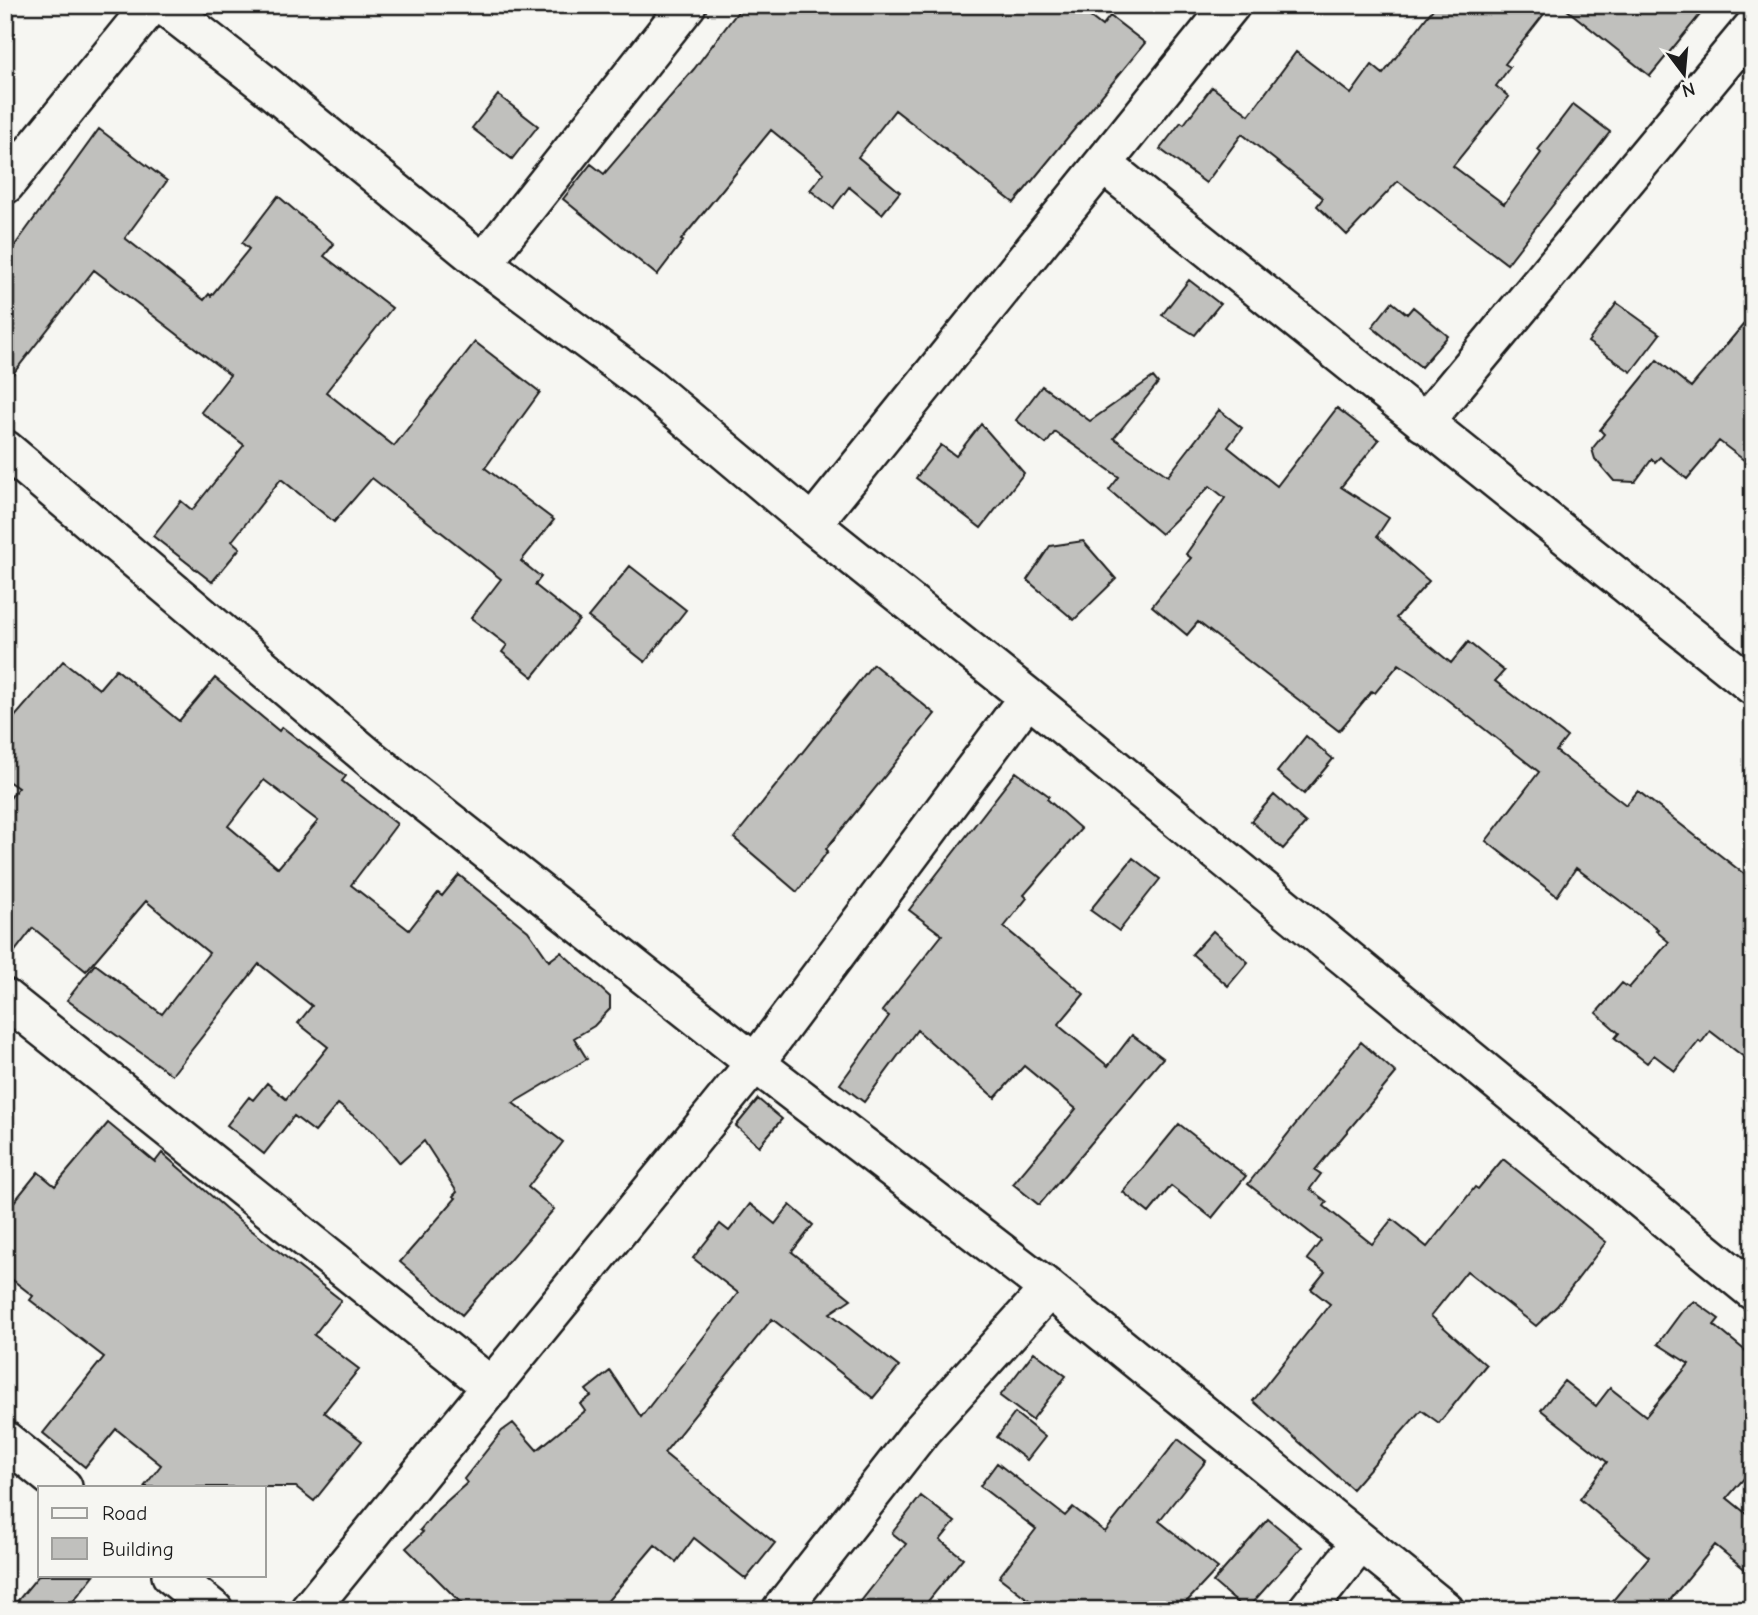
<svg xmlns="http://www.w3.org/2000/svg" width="1758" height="1615" font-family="'Comic Neue',sans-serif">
<rect width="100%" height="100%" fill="#f6f6f2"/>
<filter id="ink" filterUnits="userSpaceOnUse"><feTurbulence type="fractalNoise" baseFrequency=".0143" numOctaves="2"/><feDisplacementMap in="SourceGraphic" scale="14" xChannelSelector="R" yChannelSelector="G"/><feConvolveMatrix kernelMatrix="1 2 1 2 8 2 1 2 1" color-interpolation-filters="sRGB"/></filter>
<g filter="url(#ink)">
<path fill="#c0c0bd" stroke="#1c1c1c" stroke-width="2" fill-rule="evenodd" d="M 743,5 L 1075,5 L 1102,26 L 1110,16 L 1145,43 L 1014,203 L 895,110 L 858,157 L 900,192 L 882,214 L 849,187 L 833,208 L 810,190 L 824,173 L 771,130 L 681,240 L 683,241 L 657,275 L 563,199 L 591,164 L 604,174 L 694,69 Z
M 1436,5 L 1551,5 L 1505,64 L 1510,67 L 1496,86 L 1509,97 L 1453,166 L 1504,204 L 1541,153 L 1538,150 L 1573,104 L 1610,132 L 1507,264 L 1398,181 L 1347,235 L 1317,206 L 1323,198 L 1242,134 L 1206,183 L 1160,149 L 1181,122 L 1184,124 L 1212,87 L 1249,115 L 1296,52 L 1351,94 L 1372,65 L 1383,74 Z
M 1561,5 L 1708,5 L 1650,76 Z
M 498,95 L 538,126 L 512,159 L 472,128 Z
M 99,129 L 167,181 L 125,238 L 204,300 L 209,294 L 211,296 L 249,249 L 242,243 L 278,196 L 334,244 L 324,256 L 392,308 L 326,392 L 394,446 L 475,342 L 540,392 L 485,468 L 554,520 L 521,561 L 541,577 L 535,585 L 579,620 L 533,677 L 502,652 L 507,645 L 471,618 L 501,579 L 372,478 L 334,522 L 281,479 L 232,541 L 240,548 L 212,582 L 153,536 L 181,501 L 192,510 L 244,445 L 201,412 L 230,375 L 94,270 L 5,384 L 5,259 Z
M 1189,280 L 1220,304 L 1195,335 L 1162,315 Z
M 1392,302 L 1407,314 L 1413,307 L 1448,336 L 1421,367 L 1372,327 Z
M 1617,303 L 1660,334 L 1631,372 L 1588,342 Z
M 1753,313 L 1753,467 L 1719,441 L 1687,479 L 1660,457 L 1655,462 L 1652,459 L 1635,482 L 1614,481 L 1595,459 L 1592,449 L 1604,434 L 1600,430 L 1657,360 L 1691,387 Z
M 1153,377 L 1158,383 L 1114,438 L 1168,476 L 1219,410 L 1242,428 L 1228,447 L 1277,486 L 1337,408 L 1379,440 L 1341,487 L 1389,518 L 1377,536 L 1429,581 L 1396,618 L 1451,663 L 1468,642 L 1504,671 L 1495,681 L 1567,737 L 1556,751 L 1626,805 L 1638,791 L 1753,881 L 1753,1064 L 1710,1031 L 1701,1043 L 1699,1041 L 1675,1071 L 1654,1055 L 1647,1063 L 1615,1038 L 1619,1033 L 1596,1013 L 1622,983 L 1629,988 L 1669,942 L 1656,931 L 1658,929 L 1576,868 L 1557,896 L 1486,841 L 1539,772 L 1417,676 L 1399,664 L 1375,693 L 1372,691 L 1339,731 L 1198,622 L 1187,635 L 1152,606 L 1191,558 L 1186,554 L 1225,498 L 1210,486 L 1161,534 L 1109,490 L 1119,477 L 1055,432 L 1046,444 L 1016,420 L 1042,386 L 1090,421 Z
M 981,424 L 1024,473 L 981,528 L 916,478 L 941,445 L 956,456 Z
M 1083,541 L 1116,579 L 1074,620 L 1027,580 L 1050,546 Z
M 630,566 L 686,610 L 645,662 L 588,617 Z
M 63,661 L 99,689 L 116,669 L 179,721 L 215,678 L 279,731 L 282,727 L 346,776 L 342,781 L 397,824 L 351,885 L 409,930 L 438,893 L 442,896 L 459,875 L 528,931 L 549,961 L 561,952 L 610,997 L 610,1009 L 594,1026 L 574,1038 L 587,1059 L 513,1103 L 563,1142 L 528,1187 L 554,1209 L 462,1315 L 400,1262 L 456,1198 L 453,1196 L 457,1192 L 424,1141 L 400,1163 L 375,1133 L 338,1104 L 315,1132 L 294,1116 L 264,1154 L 227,1125 L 249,1097 L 253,1100 L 267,1083 L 286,1099 L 328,1047 L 298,1023 L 312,1006 L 259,964 L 172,1075 L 67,1000 L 95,964 L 162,1014 L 209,953 L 146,901 L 86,971 L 33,928 L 5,964 L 5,804 L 18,788 L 5,779 L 5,728 ZM 264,780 L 318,821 L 278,868 L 228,826 Z
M 873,664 L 935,714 L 826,849 L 828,851 L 797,892 L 734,838 Z
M 1306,736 L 1333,759 L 1304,794 L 1277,772 Z
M 1016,772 L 1049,796 L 1047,799 L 1081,829 L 1024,895 L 1027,898 L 1004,927 L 1084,994 L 1058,1025 L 1108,1066 L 1132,1035 L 1163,1058 L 1039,1205 L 1013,1184 L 1076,1109 L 1024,1066 L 995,1098 L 917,1030 L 864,1102 L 840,1084 L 889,1016 L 882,1011 L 942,935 L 909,910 Z
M 1274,795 L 1306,823 L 1283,849 L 1251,821 Z
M 1133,858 L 1160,879 L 1119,931 L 1090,910 Z
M 1213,931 L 1248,962 L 1228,986 L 1192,954 Z
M 1361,1042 L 1396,1073 L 1315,1170 L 1321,1174 L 1310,1189 L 1327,1202 L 1324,1206 L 1372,1244 L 1392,1219 L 1427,1247 L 1475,1187 L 1478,1189 L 1503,1159 L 1606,1242 L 1557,1306 L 1536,1326 L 1467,1271 L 1431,1316 L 1486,1365 L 1439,1423 L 1421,1410 L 1352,1489 L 1253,1401 L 1330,1304 L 1311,1289 L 1325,1272 L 1307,1259 L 1321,1241 L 1248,1184 Z
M 758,1099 L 782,1119 L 759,1146 L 736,1126 Z
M 108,1123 L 155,1162 L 162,1153 L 246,1226 L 341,1300 L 314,1335 L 359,1369 L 324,1412 L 362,1441 L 314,1501 L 296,1487 L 144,1487 L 161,1465 L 116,1429 L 85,1467 L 43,1433 L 104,1357 L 30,1300 L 33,1296 L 5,1274 L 5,1213 L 38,1172 L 55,1186 Z
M 1179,1124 L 1246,1176 L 1212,1218 L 1171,1186 L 1149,1213 L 1123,1192 Z
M 750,1204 L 775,1224 L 790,1205 L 813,1225 L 792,1252 L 851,1299 L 830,1313 L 899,1367 L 873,1398 L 772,1319 L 664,1453 L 775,1543 L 746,1579 L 694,1538 L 676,1562 L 655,1545 L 600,1610 L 468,1610 L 406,1548 L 423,1532 L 420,1530 L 438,1509 L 467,1483 L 464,1479 L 502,1431 L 513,1423 L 537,1450 L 585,1411 L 580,1404 L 591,1396 L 586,1390 L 610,1371 L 641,1417 L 738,1293 L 693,1258 L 720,1224 L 729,1231 Z
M 1694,1301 L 1719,1319 L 1714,1325 L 1753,1357 L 1753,1468 L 1727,1498 L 1753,1519 L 1753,1576 L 1715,1545 L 1662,1610 L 1605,1610 L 1649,1557 L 1580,1499 L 1607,1462 L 1541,1410 L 1564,1381 L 1596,1406 L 1610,1388 L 1646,1416 L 1689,1364 L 1658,1344 L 1683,1310 Z
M 1034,1352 L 1066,1376 L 1032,1420 L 1000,1396 Z
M 1015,1413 L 1045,1437 L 1027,1460 L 997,1437 Z
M 1178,1439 L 1206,1461 L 1159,1521 L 1218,1568 L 1179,1610 L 1042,1610 L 999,1577 L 1036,1529 L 980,1486 L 997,1463 L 1065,1516 L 1073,1507 L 1105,1532 Z
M 921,1496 L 955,1522 L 940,1540 L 963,1558 L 921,1610 L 854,1610 L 906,1544 L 892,1533 Z
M 1268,1519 L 1302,1547 L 1246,1610 L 1213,1582 Z
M 39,1575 L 94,1575 L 66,1610 L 10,1610 Z"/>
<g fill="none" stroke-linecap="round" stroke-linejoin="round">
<g stroke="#1c1c1c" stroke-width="42">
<path id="minor" d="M 163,5 L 262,82 L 483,263 L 647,385 L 812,524 L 1028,697 L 1753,1291
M 1104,165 L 1753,686
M 5,185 L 151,5
M 483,263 L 687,5
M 1424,423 L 1753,27
M 5,449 L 372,760 L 755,1063 L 1049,1289 L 1445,1610
M 812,524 L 1231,5
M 5,998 L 492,1387
M 5,1440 L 63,1487
M 171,1575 L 214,1610
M 309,1610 L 755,1063 L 1028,697
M 781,1610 L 922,1430 L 1049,1289
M 1307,1610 L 1360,1543"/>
</g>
<use href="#minor" stroke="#f6f6f2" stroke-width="37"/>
</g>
</g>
<rect width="1758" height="1615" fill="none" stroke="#f6f6f2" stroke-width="28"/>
<rect x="14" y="14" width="1730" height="1587" fill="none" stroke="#1c1c1c" stroke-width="2.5" filter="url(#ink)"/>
<rect x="38" y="1486" width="228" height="91" fill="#f6f6f2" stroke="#9f9f9c" stroke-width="2"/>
<rect x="52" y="1508" width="35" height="10" fill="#f6f6f2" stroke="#9f9f9c" stroke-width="2"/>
<text x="102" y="1520" font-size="21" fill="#1c1c1c">Road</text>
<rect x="52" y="1538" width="35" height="21" fill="#c0c0bd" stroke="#9f9f9c" stroke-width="2"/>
<text x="102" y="1556" font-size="21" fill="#1c1c1c">Building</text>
<g transform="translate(1684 74) rotate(164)" stroke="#f6f6f2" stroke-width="5" paint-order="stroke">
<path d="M0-5L12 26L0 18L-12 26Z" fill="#1c1c1c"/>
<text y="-10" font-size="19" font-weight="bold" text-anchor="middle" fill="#1c1c1c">N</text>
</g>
</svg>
